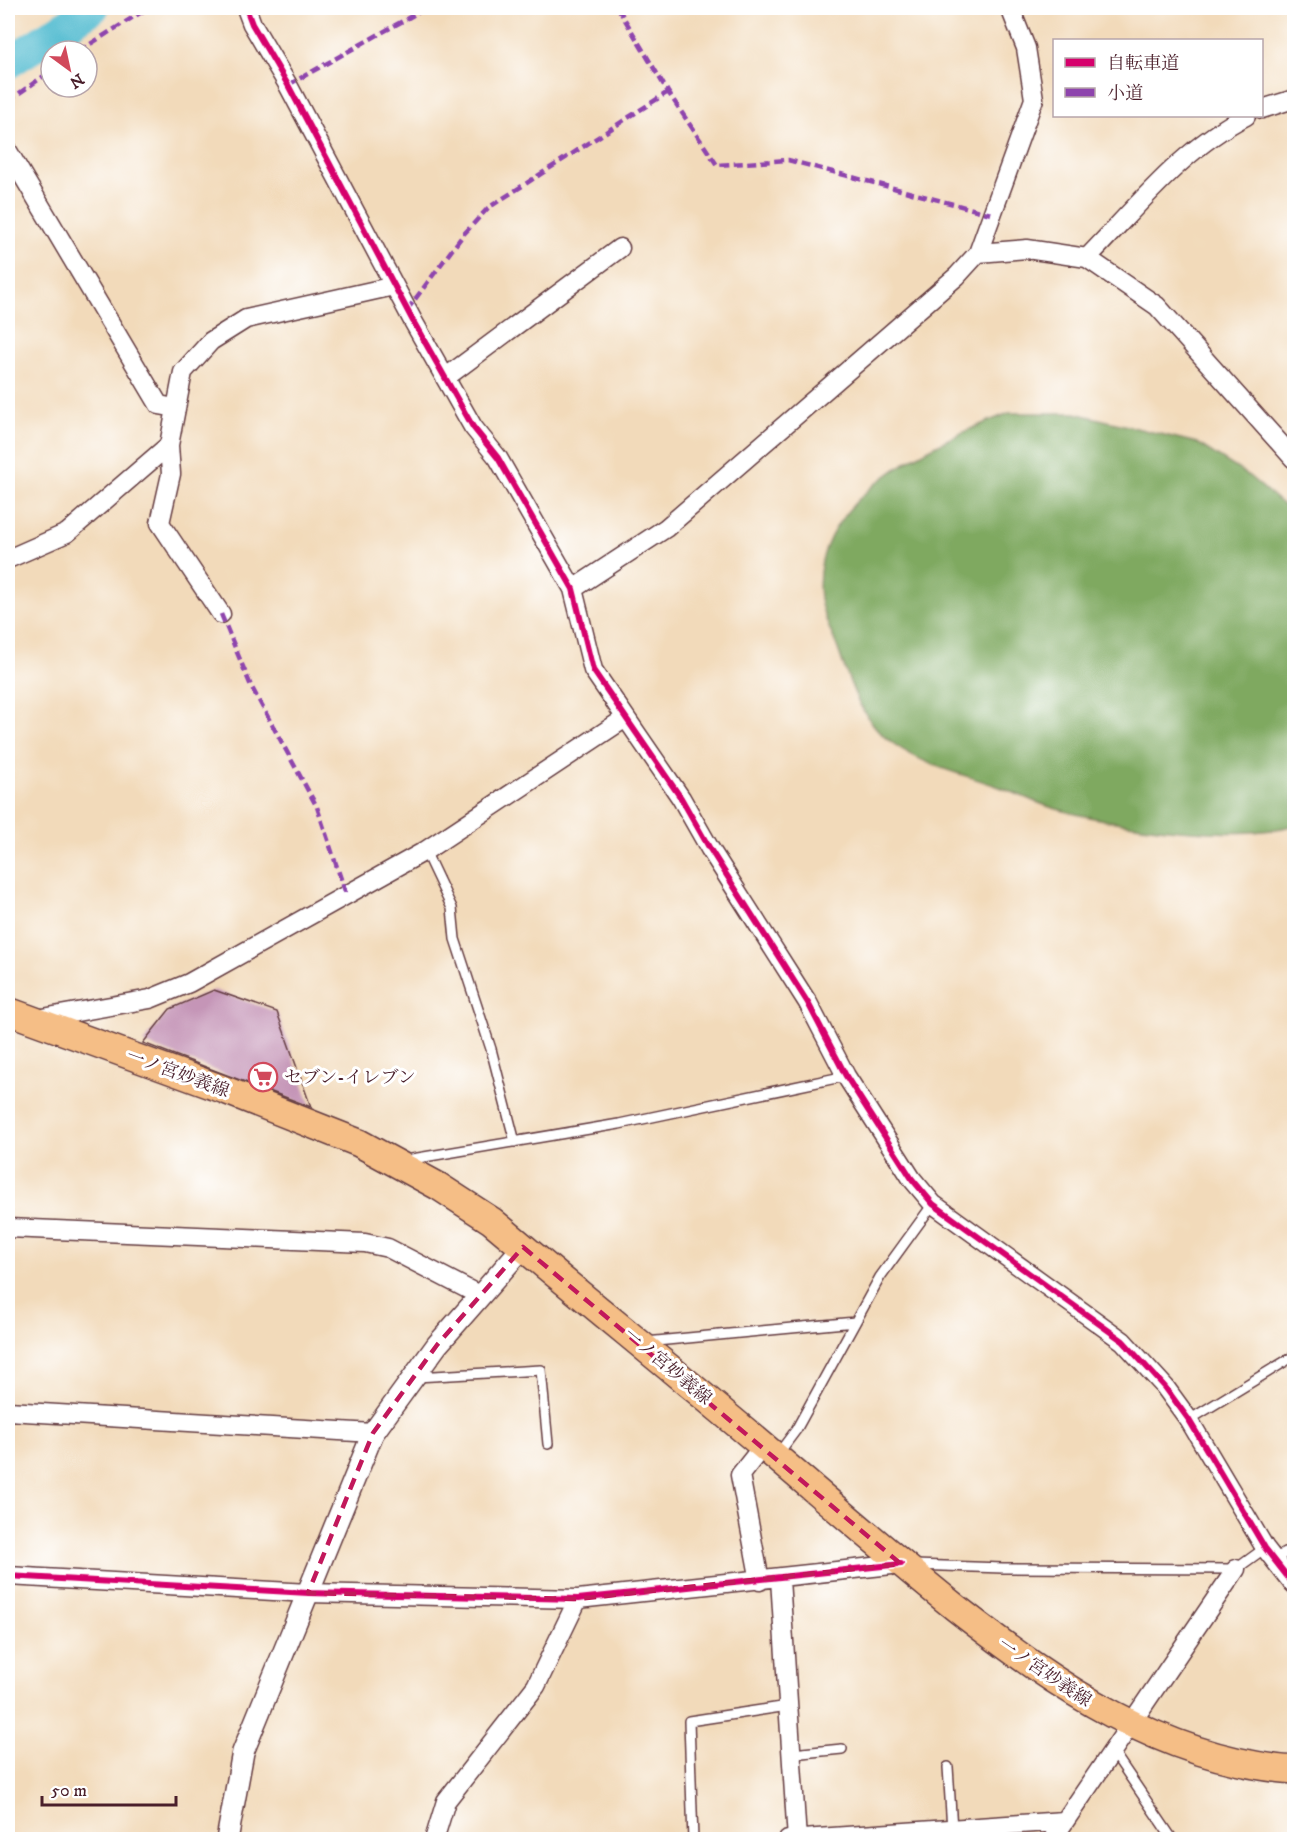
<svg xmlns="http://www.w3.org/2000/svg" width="1302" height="1847" font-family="'IM FELL DW Pica','Noto Serif JP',serif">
<rect width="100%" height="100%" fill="#fff"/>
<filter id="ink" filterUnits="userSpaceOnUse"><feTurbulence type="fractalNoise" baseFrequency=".0167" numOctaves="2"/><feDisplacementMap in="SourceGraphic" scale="12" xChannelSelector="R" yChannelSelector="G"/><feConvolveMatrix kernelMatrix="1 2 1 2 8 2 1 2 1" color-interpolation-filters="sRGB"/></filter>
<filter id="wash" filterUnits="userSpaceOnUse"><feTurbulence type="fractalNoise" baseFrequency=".008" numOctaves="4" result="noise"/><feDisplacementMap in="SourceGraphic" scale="24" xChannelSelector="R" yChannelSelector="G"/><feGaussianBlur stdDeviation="1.35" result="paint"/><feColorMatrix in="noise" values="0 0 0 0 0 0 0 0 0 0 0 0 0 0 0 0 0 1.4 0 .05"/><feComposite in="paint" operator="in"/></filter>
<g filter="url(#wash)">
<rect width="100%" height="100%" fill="#f2daba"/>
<path fill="#7fa960" stroke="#646446" stroke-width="1.5" d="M 1009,413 L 1075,413 L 1197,443 L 1249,476 L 1294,514 L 1294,825 C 1238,843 1111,825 1053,808 C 1033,802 1014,792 994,785 C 959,773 925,766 894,744 C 862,722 850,684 838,649 C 832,633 822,615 820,598 C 808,498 933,443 1009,413 Z"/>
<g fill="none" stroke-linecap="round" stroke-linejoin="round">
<path stroke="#53bcd0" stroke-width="32" d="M 8,63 L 93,8"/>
</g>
<g id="blocks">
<path fill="#c595b7" d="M 214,990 L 277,1012 L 311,1107 L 143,1043 L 170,1009 Z"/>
</g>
</g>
<g filter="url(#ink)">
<use href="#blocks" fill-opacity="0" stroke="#633b40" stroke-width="1.5"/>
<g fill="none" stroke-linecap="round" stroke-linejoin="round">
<g stroke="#633b40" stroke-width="12">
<path id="service" d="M 425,851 L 452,908 L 455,939 L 491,1049 L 515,1142
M 406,1160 L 619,1124 L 846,1076
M 646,1342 L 855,1322
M 416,1377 L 541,1370 L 548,1444
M 1189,1420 L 1294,1356
M 778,1454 L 796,1430 L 880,1277 L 933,1204
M 1274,1559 L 1294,1548
M 914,1565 L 1003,1568 L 1236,1569 L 1265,1548
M 1112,1750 L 1173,1840
M 792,1754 L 842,1749
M 948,1767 L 952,1829
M 693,1840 L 689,1721 L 788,1706"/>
</g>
<g stroke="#633b40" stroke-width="21">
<path id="minor" d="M 246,8 L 252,24 L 288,85 L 413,321 L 473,427 L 498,458 L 573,589 L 593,670 L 681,798 L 710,849 L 808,1003 L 846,1076 L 912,1179 L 933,1204 L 1123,1341 L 1165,1387 L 1189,1420 L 1265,1548 L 1294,1585
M 1262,109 L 1294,99
M 8,151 L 159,405 L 176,408
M 978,253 L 1027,249 L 1087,258 C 1136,208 1183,148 1246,116
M 1087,258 L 1157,306 L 1294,459
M 445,378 L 620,248
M 8,559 L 67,533 L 169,445
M 573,589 L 666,528 L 957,276 L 978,253 L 1034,99 L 1026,48 L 1010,8
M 221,614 L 160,523 L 171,474 L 169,445 L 183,372 L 211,341 L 246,319 L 394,286
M 37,1019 L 150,999 L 189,983 L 425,851 L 624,719
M 8,1228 L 365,1243 L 388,1248 L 479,1295
M 8,1411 L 373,1433
M 8,1576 L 308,1593 L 578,1599 L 901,1564
M 780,1579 L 797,1840
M 760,1581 L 740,1475 L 763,1446
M 434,1840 L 446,1801 L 536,1686 L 578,1599
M 788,1840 L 1064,1821
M 1052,1840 L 1236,1569"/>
</g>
<g stroke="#633b40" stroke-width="24">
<path id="tertiary" d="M 227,1840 L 243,1752 L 373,1433 L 437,1345 L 523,1247"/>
</g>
<g stroke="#633b40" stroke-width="30">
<path id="primary" d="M 8,1011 L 225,1090 L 359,1143 L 438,1186 L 492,1221 C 581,1296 673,1370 762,1445 C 827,1500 890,1555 956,1608 C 1056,1686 1163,1760 1294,1770"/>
</g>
<use href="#service" stroke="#fff" stroke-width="9"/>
<use href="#minor" stroke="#fff" stroke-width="18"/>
<use href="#tertiary" stroke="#fff" stroke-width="21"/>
<use href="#primary" stroke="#f5be86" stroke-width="27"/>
<path stroke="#8e44ad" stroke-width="4.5" stroke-dasharray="9 4.5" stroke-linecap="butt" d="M 618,8 L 668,92 L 717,165 L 788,160 L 991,214
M 79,51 L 148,8
M 288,85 L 426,8
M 8,101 L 51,71
M 407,310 L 463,235 L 488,208 L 668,92
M 221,614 L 251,686 L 317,807 L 346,894"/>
<g stroke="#fff" stroke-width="10">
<path id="cycleway" d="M 246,8 L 252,24 L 288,85 L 413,321 L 473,427 L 498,458 L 573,589 L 593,670 L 681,798 L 710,849 L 808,1003 L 846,1076 L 912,1179 L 933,1204 L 1123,1341 L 1165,1387 L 1189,1420 L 1265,1548 L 1294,1585
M 8,1576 L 308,1593 L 578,1599 L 901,1564"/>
</g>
<use href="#cycleway" stroke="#d6006c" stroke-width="6"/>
</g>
</g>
<path fill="none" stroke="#c2185b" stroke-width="4.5" stroke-dasharray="12 8" stroke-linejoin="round" d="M 523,1247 L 901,1564 L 578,1599 L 308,1593 L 373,1433 L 437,1345 Z"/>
<defs>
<g id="supermarket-ring" transform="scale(1.5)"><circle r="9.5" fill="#fff" stroke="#d1495b" stroke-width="1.5"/><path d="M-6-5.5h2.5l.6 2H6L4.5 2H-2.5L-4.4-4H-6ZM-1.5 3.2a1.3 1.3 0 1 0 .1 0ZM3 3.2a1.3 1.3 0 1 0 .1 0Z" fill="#d1495b"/></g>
</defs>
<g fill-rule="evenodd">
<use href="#supermarket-ring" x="263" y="1077"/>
</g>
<g text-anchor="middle" stroke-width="6" stroke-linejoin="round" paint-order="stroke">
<g font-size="18" fill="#4a1f2b" stroke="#fff">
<text transform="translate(178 1073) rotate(20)" y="6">一ノ宮妙義線</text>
<text transform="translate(668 1366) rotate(40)" y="6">一ノ宮妙義線</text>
<text transform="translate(1045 1672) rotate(34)" y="6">一ノ宮妙義線</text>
</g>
<g font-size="18" fill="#4a1f2b" stroke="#fff" text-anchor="start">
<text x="284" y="1083">セブン-イレブン</text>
</g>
</g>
<rect width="1302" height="1847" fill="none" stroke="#fff" stroke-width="30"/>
<rect x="1053" y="39" width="210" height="78" fill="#ffffff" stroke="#b7a5aa" stroke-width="1.5"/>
<rect x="1065" y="58" width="30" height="9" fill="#d6006c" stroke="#b7a5aa" stroke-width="1.5"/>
<text x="1107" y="69" font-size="18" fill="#4a1f2b">自転車道</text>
<rect x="1065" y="88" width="30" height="9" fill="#8e44ad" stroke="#b7a5aa" stroke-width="1.5"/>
<text x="1107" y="99" font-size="18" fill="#4a1f2b">小道</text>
<g transform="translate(69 69) rotate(147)"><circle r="28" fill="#ffffff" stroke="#b7a5aa" stroke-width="1.5"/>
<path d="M0-4.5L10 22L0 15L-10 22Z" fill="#d1495b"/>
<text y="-9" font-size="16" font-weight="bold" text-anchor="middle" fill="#4a1f2b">N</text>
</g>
<path d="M42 1796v9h134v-9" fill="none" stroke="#4a1f2b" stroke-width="3"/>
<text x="51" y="1796" font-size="18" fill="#4a1f2b" stroke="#ffffff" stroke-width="4.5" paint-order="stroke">50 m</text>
</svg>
